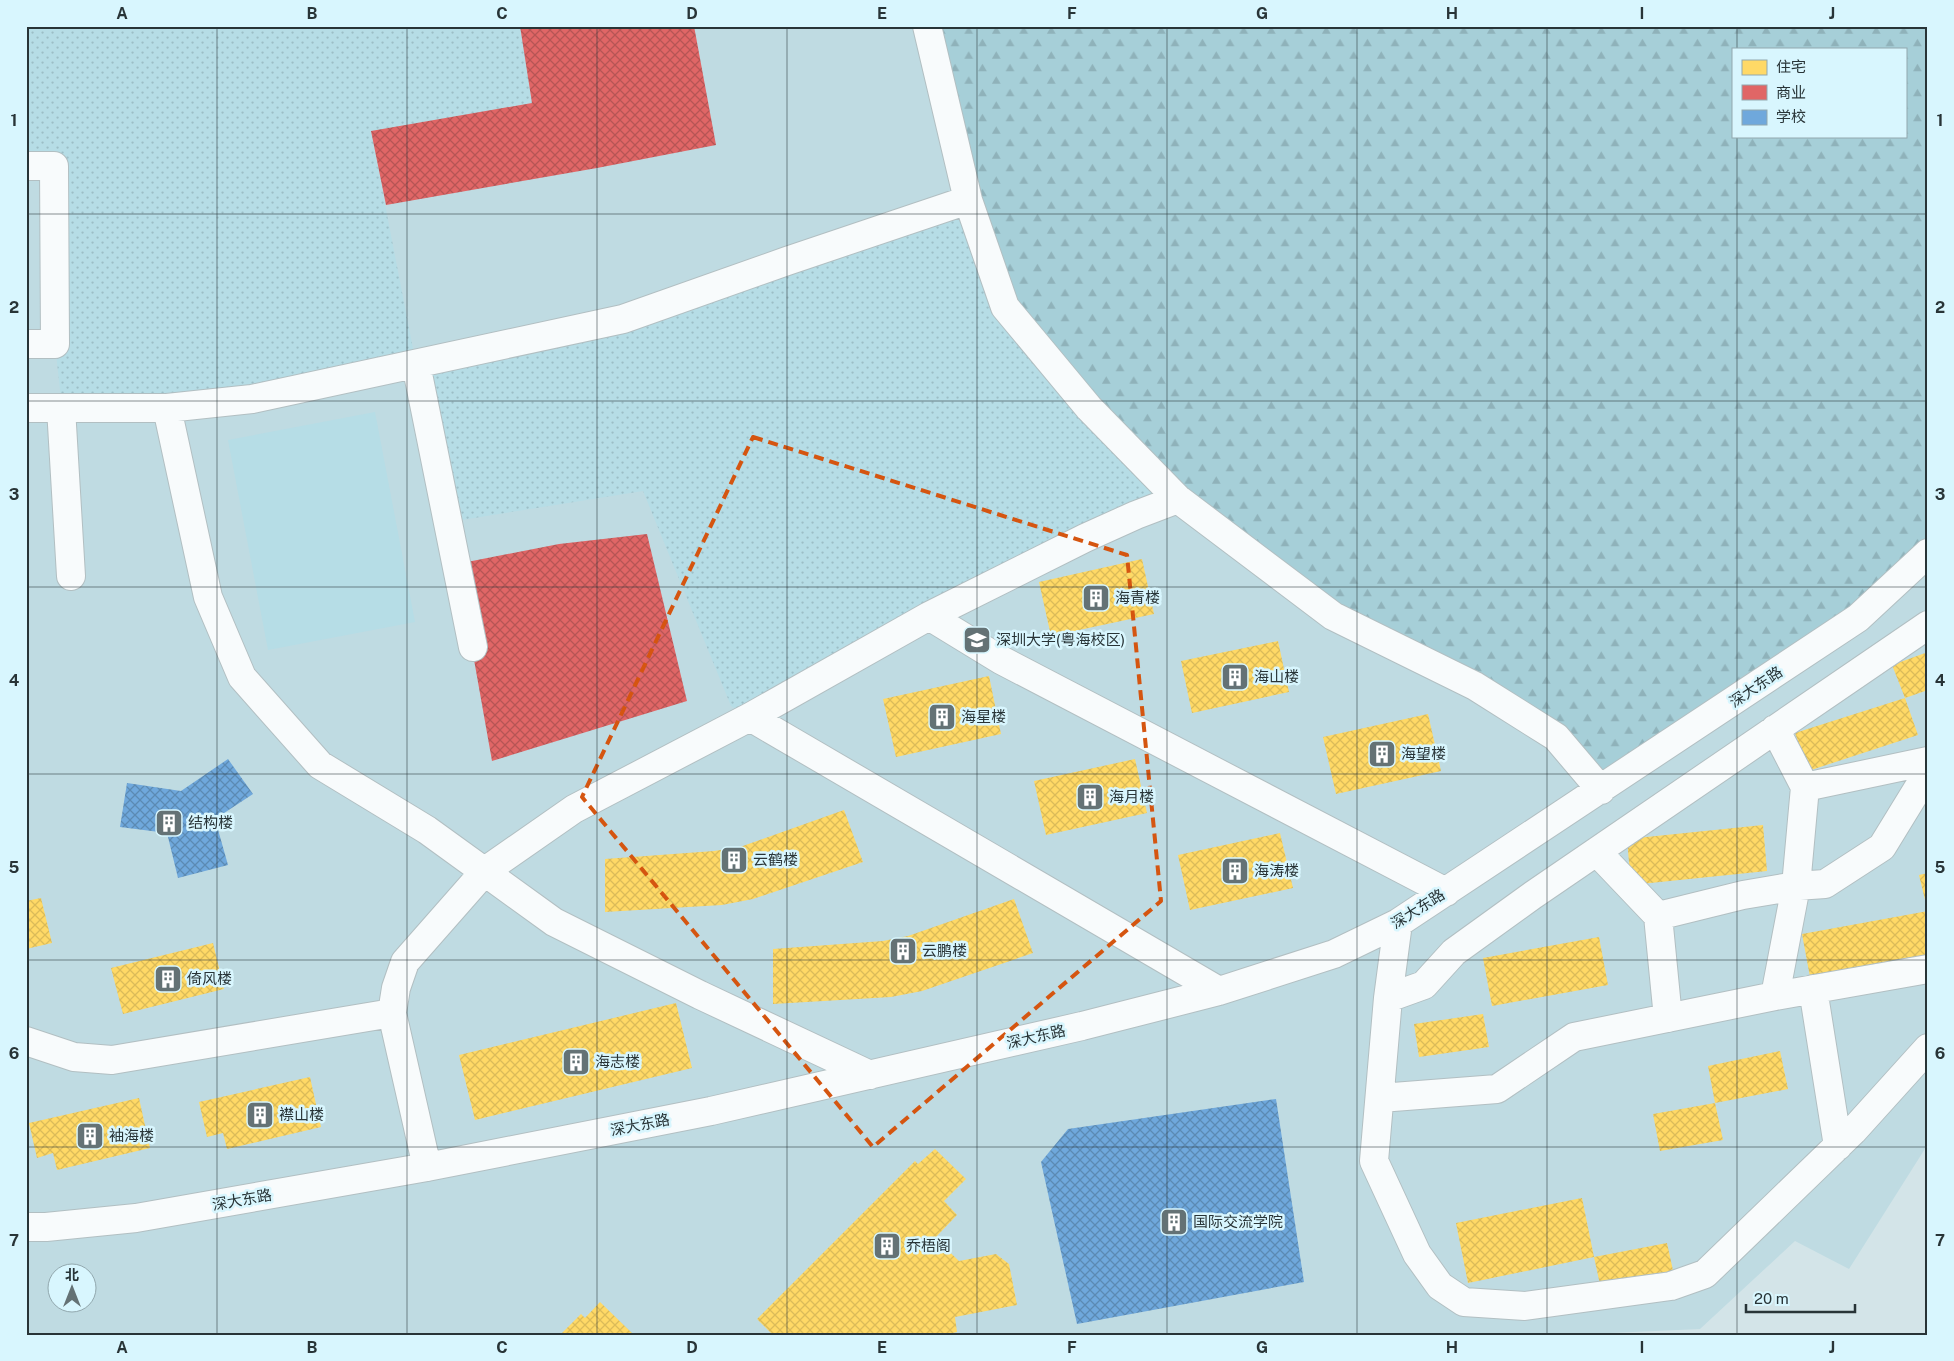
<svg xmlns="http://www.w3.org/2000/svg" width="1954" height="1361" font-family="'Public Sans','Noto Sans SC',sans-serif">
<defs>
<pattern id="forest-firs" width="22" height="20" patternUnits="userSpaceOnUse" patternTransform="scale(1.25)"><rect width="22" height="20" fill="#a6cfd8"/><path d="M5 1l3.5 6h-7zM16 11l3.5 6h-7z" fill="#8fb2ba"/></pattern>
<pattern id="park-dots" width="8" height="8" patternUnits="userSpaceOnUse" patternTransform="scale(1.25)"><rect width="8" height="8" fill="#b6dde6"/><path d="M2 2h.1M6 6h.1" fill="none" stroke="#9cbec6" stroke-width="1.8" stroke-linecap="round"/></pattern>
<pattern id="homes-cross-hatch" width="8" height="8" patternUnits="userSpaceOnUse" patternTransform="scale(1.25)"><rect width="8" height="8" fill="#ffd966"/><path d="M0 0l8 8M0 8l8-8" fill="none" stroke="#dbbb59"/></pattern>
<pattern id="shops-cross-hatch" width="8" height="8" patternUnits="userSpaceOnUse" patternTransform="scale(1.25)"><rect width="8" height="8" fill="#e06666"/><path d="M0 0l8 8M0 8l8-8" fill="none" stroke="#b65555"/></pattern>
<pattern id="schools-cross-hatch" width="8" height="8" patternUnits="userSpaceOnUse" patternTransform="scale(1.25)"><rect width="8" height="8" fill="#6fa8dc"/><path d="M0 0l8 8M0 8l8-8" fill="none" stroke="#5b8ab3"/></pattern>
</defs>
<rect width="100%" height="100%" fill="#d3e4e8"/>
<path fill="#bfdbe2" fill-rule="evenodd" d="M 26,26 L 1928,26 L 1928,1144 L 1849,1269 L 1795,1241 L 1700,1329 L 1565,1335 L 26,1335 ZM 1733,49 L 1905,49 L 1905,136 L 1733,136 ZM 58,1274 L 88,1274 L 88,1304 L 58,1304 Z"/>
<path fill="url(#forest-firs)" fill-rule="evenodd" d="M 927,26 L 1928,26 L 1928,553 L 1601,790 L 1556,737 L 1333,616 L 1178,499 L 1005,307 ZM 1733,49 L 1905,49 L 1905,136 L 1733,136 Z"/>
<path fill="url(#park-dots)" d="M 26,26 L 520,26 L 532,103 L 371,132 L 416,364 L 623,319 L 968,200 L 1005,307 L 1178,499 L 750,717 L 731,706 L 643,491 L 449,522 L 416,364 L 353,376 L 62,408 L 55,344 L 53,159 L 26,159 Z"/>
<path fill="#b6dde6" d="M 375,412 L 415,622 L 268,650 L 228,440 Z"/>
<path fill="url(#homes-cross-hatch)" d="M 1142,559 L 1154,614 L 1051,636 L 1039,582 Z
M 1278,641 L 1289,692 L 1192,713 L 1181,661 Z
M 1928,652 L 1928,690 L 1905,698 L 1892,665 Z
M 989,676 L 1001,734 L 896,757 L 883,699 Z
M 1905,698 L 1918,735 L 1808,771 L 1795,733 Z
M 1428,714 L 1441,771 L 1336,794 L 1323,737 Z
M 1135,759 L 1147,813 L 1046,835 L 1034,781 Z
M 844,810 L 863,862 L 753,899 L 722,905 L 605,912 L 605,859 L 714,851 L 740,847 Z
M 1763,825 L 1767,871 L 1631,885 L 1627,839 Z
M 1280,833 L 1293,888 L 1190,910 L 1178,855 Z
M 1928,873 L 1928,908 L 1927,908 L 1919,875 Z
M 41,898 L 52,943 L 26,949 L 26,901 Z
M 1014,899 L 1033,953 L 922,991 L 891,997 L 773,1004 L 773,949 L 883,941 L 908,936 Z
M 1928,911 L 1928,957 L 1810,977 L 1802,934 Z
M 1599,937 L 1608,985 L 1492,1006 L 1483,958 Z
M 213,943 L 224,989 L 123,1014 L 111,968 Z
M 676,1003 L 692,1068 L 475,1120 L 459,1055 Z
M 1483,1014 L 1489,1047 L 1419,1057 L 1414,1024 Z
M 1780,1051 L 1788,1089 L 1715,1103 L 1723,1140 L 1660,1151 L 1653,1114 L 1715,1103 L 1708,1066 Z
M 310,1077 L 321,1127 L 227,1149 L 223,1133 L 207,1137 L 199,1102 Z
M 139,1098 L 150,1148 L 57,1170 L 53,1153 L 37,1158 L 29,1123 Z
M 935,1149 L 966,1179 L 944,1201 L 957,1215 L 935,1238 L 959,1261 L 996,1254 L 1009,1264 L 1017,1305 L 955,1317 L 957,1332 L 945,1335 L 773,1335 L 757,1319 L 915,1161 L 918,1164 Z
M 1582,1198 L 1594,1257 L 1468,1283 L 1456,1223 Z
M 1667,1243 L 1674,1275 L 1601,1289 L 1594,1257 Z
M 600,1302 L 632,1333 L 630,1335 L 560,1335 L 581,1314 L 585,1318 Z"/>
<path fill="url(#shops-cross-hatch)" d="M 520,26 L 694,26 L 716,145 L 597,168 L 386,205 L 371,131 L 532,103 Z
M 647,534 L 687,701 L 492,761 L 457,564 L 559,544 Z"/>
<path fill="url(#schools-cross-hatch)" d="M 228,759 L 253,794 L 215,819 L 228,865 L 178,878 L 167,833 L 120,827 L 127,783 L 181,791 Z
M 1276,1099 L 1304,1282 L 1077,1324 L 1041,1162 L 1068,1129 Z"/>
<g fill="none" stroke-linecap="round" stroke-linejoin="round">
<g stroke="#b2bfc2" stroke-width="30">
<path id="minor" d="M 927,26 L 968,200 L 1005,307 L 1089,408 L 1178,499 L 1333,616 L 1475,686 L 1556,737 L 1601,790
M 26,166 L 54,166 L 55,344 L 26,344
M 416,364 L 473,647
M 26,408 L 167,408 L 252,399 L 623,319 L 787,261 L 968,200
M 61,408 L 71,576
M 167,408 L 208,597 L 242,677 L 320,765 L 427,830 L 554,922 L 700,995 L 870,1075
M 929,616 L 1001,660 L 1446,892
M 750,717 L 1219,991
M 1775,729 L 1805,787 L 1796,886 L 1775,996
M 1805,787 L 1928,761
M 1597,852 L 1658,916
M 1398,923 L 1388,998 L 1374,1161 L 1417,1254 L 1440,1286 L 1464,1302 L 1525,1306 L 1671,1286 L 1705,1274 L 1853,1131 L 1928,1048
M 1813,989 L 1838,1146
M 1388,998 L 1424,985 L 1454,952 L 1533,895 L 1928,625
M 1668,1018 L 1658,916 L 1743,895 L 1796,886 L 1825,884 L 1882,847 L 1928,772
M 26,1041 L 74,1057 L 112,1060 L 392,1013
M 1380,1098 L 1497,1089 L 1574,1037 L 1775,996 L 1928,969
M 427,1167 L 392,1013 L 396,988 L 405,962 L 485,871 L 574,809 L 750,717 L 929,616 L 1085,538 L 1136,515 L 1178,499
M 26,1227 L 46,1227 L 136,1218 L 427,1167 L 711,1111 L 1082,1026 L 1219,991 L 1334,954 L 1398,923 L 1858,618 L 1928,553"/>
</g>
<use href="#minor" stroke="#f8fbfc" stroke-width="28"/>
</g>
<path fill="none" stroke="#d55510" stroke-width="4" stroke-dasharray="10 6" stroke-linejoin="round" d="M 753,437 L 1127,555 L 1161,901 L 873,1147 L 582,797 Z"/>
<path fill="none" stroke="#283437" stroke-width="1" stroke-opacity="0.55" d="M 217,26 L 217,1335M 407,26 L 407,1335M 597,26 L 597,1335M 787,26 L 787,1335M 977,26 L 977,1335M 1167,26 L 1167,1335M 1357,26 L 1357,1335M 1547,26 L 1547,1335M 1737,26 L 1737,49M 1737,136 L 1737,1335M 26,214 L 1928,214M 26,401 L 1928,401M 26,587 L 1928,587M 26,774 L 1928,774M 26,960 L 1928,960M 26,1147 L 1928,1147"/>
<defs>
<g id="building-square" transform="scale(1.4375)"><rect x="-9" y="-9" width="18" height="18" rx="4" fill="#647275" stroke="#d8f6fe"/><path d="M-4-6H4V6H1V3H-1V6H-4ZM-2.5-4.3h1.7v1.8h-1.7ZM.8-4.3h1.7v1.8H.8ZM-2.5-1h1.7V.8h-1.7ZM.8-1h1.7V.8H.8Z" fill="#fff"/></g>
<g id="university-square" transform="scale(1.4375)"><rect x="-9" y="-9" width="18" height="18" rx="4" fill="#647275" stroke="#d8f6fe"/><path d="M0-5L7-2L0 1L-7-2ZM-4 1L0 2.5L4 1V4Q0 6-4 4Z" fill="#fff"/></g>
</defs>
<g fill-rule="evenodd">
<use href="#building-square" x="1096" y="598"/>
<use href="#university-square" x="977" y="640"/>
<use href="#building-square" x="1235" y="677"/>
<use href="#building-square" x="942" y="717"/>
<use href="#building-square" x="1382" y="754"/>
<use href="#building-square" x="1090" y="797"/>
<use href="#building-square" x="169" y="823"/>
<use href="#building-square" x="734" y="860"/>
<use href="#building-square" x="1235" y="871"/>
<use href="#building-square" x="903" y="951"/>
<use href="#building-square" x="168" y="979"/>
<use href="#building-square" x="576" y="1062"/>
<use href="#building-square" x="260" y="1115"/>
<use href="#building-square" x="90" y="1136"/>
<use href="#building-square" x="1174" y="1222"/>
<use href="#building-square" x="887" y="1246"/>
</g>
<g text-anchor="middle" stroke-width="5" stroke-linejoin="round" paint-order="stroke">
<g font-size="15" fill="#283437" stroke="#d8f6fe" text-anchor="start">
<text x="1115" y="603">海青楼</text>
<text x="996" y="645">深圳大学(粤海校区)</text>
<text x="1254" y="682">海山楼</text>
<text x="961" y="722">海星楼</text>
<text x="1401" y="759">海望楼</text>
<text x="1109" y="802">海月楼</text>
<text x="188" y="828">结构楼</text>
<text x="753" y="865">云鹤楼</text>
<text x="1254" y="876">海涛楼</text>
<text x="922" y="956">云鹏楼</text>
<text x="187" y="984">倚风楼</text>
<text x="595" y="1067">海志楼</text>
<text x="279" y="1120">襟山楼</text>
<text x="109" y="1141">袖海楼</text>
<text x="1193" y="1227">国际交流学院</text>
<text x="906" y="1251">乔梧阁</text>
</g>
<g font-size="15" fill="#283437" stroke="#d8f6fe">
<text transform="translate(1756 687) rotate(-34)" y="5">深大东路</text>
<text transform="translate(1418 909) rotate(-32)" y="5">深大东路</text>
<text transform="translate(1036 1037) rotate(-13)" y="5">深大东路</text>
<text transform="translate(640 1125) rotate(-11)" y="5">深大东路</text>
<text transform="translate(242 1200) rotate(-10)" y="5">深大东路</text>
</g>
</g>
<rect width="1954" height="1361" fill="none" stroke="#d8f6fe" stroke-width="55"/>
<rect x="1732" y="48" width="175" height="90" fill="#d8f6fe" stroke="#92a8ae"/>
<rect x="1742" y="60" width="25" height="15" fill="#ffd966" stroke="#92a8ae"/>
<text x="1776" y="72" font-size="15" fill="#283437">住宅</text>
<rect x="1742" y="85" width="25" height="15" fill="#e06666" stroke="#92a8ae"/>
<text x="1776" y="98" font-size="15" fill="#283437">商业</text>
<rect x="1742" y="110" width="25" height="15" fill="#6fa8dc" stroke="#92a8ae"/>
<text x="1776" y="122" font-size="15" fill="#283437">学校</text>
<g transform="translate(72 1288)"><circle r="24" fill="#d8f6fe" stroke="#92a8ae"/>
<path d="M0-4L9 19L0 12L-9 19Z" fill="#647275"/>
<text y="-8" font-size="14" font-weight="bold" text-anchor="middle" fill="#283437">北</text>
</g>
<path d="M1746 1304v8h109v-8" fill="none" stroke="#283437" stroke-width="2.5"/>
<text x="1754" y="1304" font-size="15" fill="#283437" stroke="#d8f6fe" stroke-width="4" paint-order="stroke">20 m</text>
<rect x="28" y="28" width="1898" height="1306" fill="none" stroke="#283437" stroke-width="2"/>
<g font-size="16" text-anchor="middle" font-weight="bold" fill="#283437">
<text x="122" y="19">A</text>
<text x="312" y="19">B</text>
<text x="502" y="19">C</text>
<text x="692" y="19">D</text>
<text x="882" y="19">E</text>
<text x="1072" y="19">F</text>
<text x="1262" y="19">G</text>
<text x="1452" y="19">H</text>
<text x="1642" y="19">I</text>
<text x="1832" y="19">J</text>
<text x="14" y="126">1</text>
<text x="1940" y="126">1</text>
<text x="14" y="313">2</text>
<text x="1940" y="313">2</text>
<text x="14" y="500">3</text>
<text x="1940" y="500">3</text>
<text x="14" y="686">4</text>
<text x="1940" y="686">4</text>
<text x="14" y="873">5</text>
<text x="1940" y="873">5</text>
<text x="14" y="1059">6</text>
<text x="1940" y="1059">6</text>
<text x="14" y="1246">7</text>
<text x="1940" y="1246">7</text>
<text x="122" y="1353">A</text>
<text x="312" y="1353">B</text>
<text x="502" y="1353">C</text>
<text x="692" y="1353">D</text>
<text x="882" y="1353">E</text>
<text x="1072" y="1353">F</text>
<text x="1262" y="1353">G</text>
<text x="1452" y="1353">H</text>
<text x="1642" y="1353">I</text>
<text x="1832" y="1353">J</text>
</g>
</svg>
